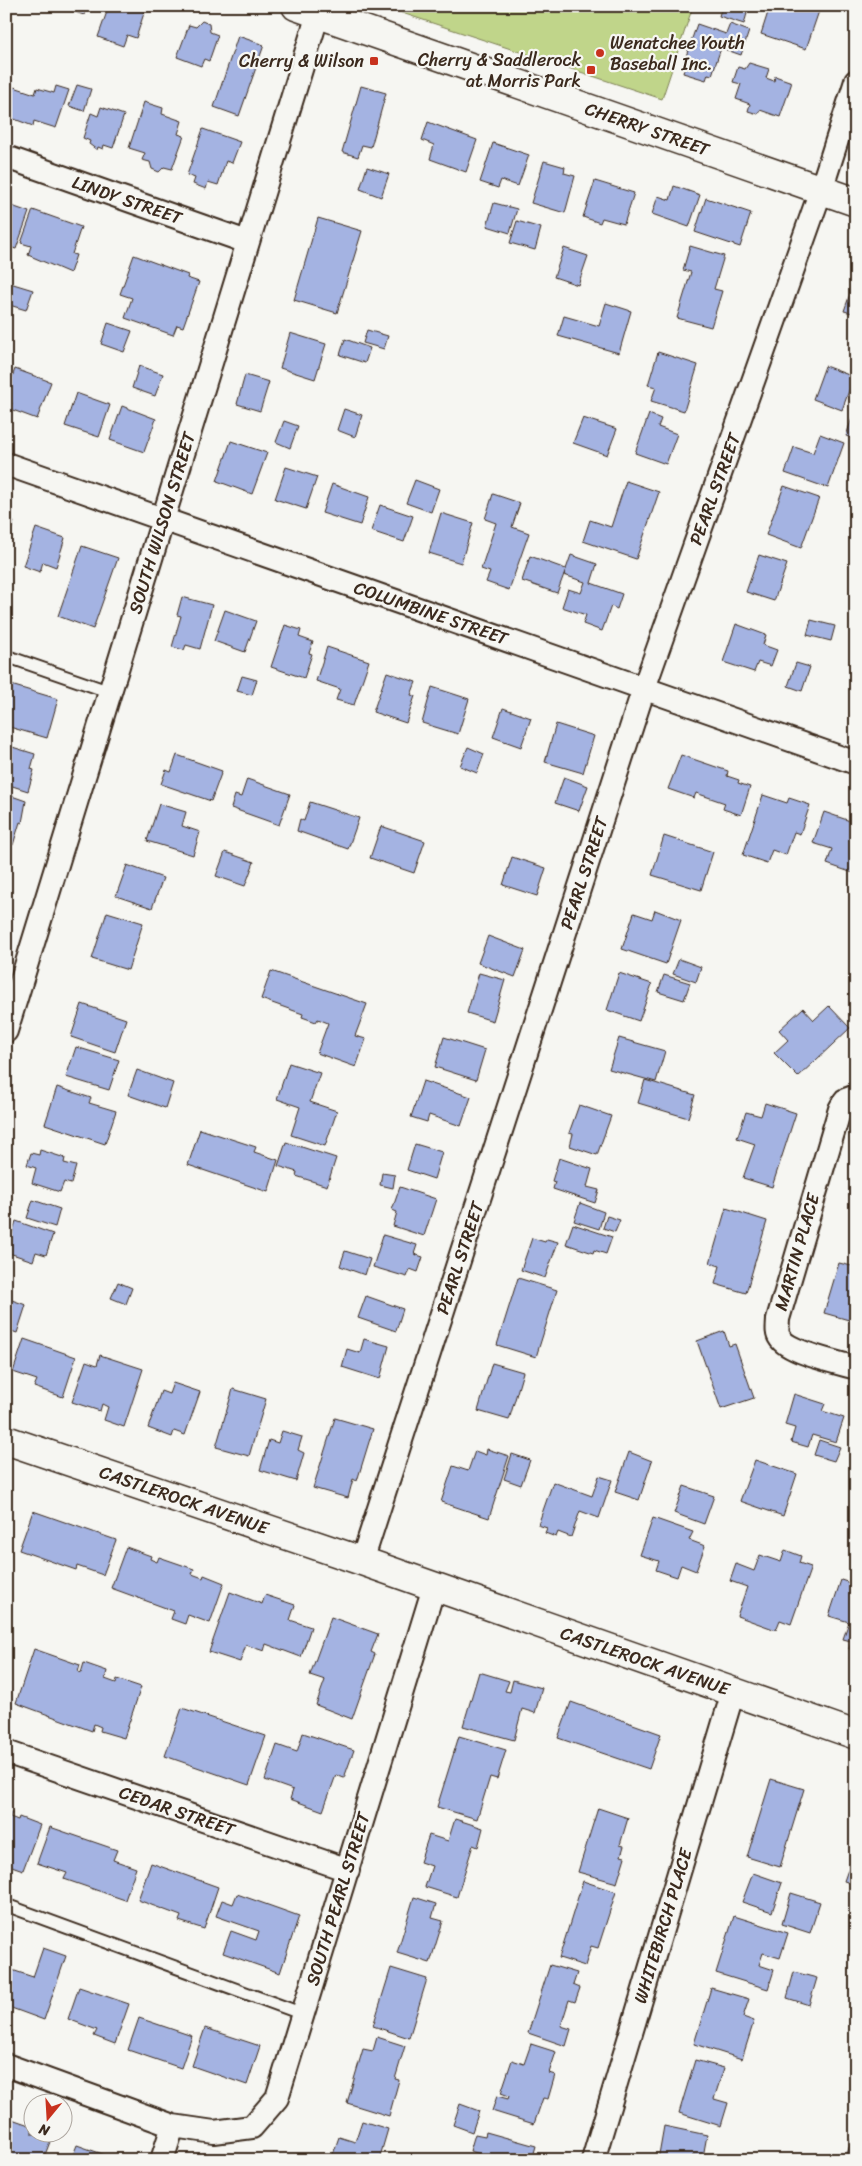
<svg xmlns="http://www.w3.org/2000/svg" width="862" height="2166" font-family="Sriracha,sans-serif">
<rect width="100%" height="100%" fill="#f6f6f2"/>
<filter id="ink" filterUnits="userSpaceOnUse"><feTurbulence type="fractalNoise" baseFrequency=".02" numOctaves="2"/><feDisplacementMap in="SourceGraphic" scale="10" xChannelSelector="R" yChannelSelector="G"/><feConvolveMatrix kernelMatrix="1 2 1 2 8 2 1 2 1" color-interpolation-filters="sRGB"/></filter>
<g filter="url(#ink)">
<path fill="#c0d58a" stroke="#7e8054" d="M 381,6 L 693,6 L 662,99 Z"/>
<path fill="#a4b3e2" stroke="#3b2a1e" d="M 57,6 L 87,6 L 84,15 Z
M 109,6 L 135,6 L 145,10 L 136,38 L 127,35 L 123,46 L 98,37 Z
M 722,6 L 749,6 L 744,24 L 719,16 Z
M 770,6 L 805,6 L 819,11 L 806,49 L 761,34 Z
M 202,21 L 209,24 L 210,32 L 218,35 L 209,61 L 204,59 L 201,66 L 177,57 L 189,25 L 196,27 Z
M 697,24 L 726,34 L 730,24 L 749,31 L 741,55 L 721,48 L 712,75 L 708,74 L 706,80 L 683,73 L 685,66 L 683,65 Z
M 238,36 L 264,45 L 239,116 L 214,107 Z
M 749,63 L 769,69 L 766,78 L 774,81 L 775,76 L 792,82 L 780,117 L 760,110 L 758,114 L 748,111 L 750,104 L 736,99 L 741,84 L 733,82 L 738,67 L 745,69 Z
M 77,85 L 91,89 L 84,111 L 69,106 Z
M 56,86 L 69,90 L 56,128 L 34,121 L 33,126 L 6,116 L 6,109 L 14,87 L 35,94 L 37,88 L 54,93 Z
M 361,86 L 386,93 L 371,147 L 362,145 L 358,157 L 342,152 Z
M 144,102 L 163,108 L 162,114 L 182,121 L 178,134 L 184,136 L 172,169 L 164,167 L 159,172 L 152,169 L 150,162 L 142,160 L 145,153 L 129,148 Z
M 101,107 L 124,115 L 113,148 L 104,145 L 103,149 L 98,147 L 97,150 L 89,144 L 90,141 L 83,138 L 91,113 L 98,116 Z
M 428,122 L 477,140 L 466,172 L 430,159 L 434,145 L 422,140 Z
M 203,129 L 240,142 L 232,163 L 226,161 L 218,185 L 208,182 L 206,189 L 193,184 L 195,178 L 187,175 Z
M 493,143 L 529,155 L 518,186 L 501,180 L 498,188 L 480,182 Z
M 544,161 L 565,167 L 564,173 L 575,176 L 565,213 L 531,203 Z
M 367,167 L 389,174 L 381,197 L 360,189 Z
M 595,181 L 634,193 L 624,224 L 602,218 L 600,223 L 583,217 Z
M 674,186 L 700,195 L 689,227 L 652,214 L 658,196 L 670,200 Z
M 706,198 L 751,213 L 740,247 L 695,232 Z
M 494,203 L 517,209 L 510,233 L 487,226 Z
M 6,204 L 29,212 L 16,249 L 6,246 Z
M 33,210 L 81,227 L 72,254 L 76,255 L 70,273 L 28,255 L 31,246 L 21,243 Z
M 318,218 L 362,231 L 337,313 L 294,300 Z
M 517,221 L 541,228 L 535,250 L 510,243 Z
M 690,246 L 724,256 L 714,289 L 722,291 L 711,327 L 677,318 L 691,272 L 683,270 Z
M 564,248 L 588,256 L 578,285 L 554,277 Z
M 134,255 L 188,275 L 187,278 L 199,282 L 183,327 L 177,325 L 173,335 L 125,318 L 132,298 L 120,294 Z
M 856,277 L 856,314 L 844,311 Z
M 10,283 L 33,290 L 26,310 L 6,304 L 6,294 Z
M 606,303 L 631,311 L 619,353 L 558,336 L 564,316 L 599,326 Z
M 108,323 L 132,331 L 124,352 L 101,344 Z
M 367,330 L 388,336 L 384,349 L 363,343 Z
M 290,333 L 326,344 L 315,379 L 280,368 Z
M 345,339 L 370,348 L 365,363 L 340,355 Z
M 658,352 L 698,365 L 684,411 L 651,401 L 656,387 L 648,385 Z
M 139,366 L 163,374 L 155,396 L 132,388 Z
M 825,366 L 854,377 L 842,410 L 813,399 Z
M 15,369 L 51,382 L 37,419 L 10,409 L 12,403 L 6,401 L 6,393 Z
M 245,375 L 269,382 L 260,411 L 237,404 Z
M 76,393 L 110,405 L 99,437 L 65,426 Z
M 122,406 L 156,419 L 144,452 L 110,440 Z
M 344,409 L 362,415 L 355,437 L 337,430 Z
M 854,412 L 856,413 L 856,440 L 846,436 Z
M 649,414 L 661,419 L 658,427 L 677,434 L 666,464 L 635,453 Z
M 583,418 L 617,429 L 607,455 L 573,443 Z
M 284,421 L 298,426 L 290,448 L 276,442 Z
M 820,434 L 844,443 L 828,488 L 785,473 L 794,447 L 813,453 Z
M 231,441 L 267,453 L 252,494 L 217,481 Z
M 286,467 L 317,477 L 306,509 L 275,499 Z
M 415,480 L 439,489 L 431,512 L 406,503 Z
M 626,481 L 659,492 L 636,559 L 583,541 L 590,520 L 611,527 Z
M 332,484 L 369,497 L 360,525 L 322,513 Z
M 784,486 L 819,498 L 801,548 L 766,535 Z
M 493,494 L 520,503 L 512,527 L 529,533 L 509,590 L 486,582 L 490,572 L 481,569 L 496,523 L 485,519 Z
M 380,505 L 413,516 L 404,542 L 371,531 Z
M 441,513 L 473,523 L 461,563 L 429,553 Z
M 6,520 L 14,522 L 6,547 Z
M 36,528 L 65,538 L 56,567 L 43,562 L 40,572 L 23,566 Z
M 82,546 L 118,558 L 93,629 L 58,616 Z
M 571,555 L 597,564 L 591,583 L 622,594 L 617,609 L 611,606 L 602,631 L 583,624 L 586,615 L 562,607 L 568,589 L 581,593 L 585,582 L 564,575 Z
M 759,555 L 787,564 L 774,601 L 746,592 Z
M 530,556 L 566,569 L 557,593 L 522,581 Z
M 182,597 L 212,605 L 200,649 L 186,645 L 184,650 L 172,647 L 181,616 L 177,615 Z
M 225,610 L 256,621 L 245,652 L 214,641 Z
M 811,620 L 835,626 L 831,641 L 807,635 Z
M 736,624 L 766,635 L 763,645 L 777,650 L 771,666 L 758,662 L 754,672 L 723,662 Z
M 285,625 L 301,630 L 299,637 L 313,642 L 309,653 L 312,654 L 304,678 L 271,667 Z
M 327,647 L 369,661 L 354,705 L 336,700 L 340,689 L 316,681 Z
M 796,663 L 810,667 L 802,691 L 788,686 Z
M 387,672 L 416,682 L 411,695 L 415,696 L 406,723 L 373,712 Z
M 242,676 L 257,680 L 252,695 L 237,691 Z
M 11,685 L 58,699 L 47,738 L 6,726 L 6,702 Z
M 432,687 L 469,699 L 458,734 L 422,723 Z
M 503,708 L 531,718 L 521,747 L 493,737 Z
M 556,724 L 594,736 L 583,773 L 545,762 Z
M 9,746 L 35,754 L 31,769 L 34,770 L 28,791 L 6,784 L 6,753 Z
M 468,747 L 484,754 L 477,773 L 460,766 Z
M 177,755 L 222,771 L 211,801 L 161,784 L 166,770 L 171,772 Z
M 681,755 L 728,771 L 727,776 L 739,780 L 738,783 L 750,787 L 741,815 L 723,809 L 725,803 L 696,793 L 694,798 L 668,789 Z
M 564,777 L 588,786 L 579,811 L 555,803 Z
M 247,779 L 290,794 L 279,825 L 231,808 L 235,795 L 241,797 Z
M 6,794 L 26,801 L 22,823 L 20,822 L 13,845 L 6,843 Z
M 763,795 L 787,803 L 789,798 L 810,805 L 800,834 L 794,832 L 786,855 L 772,850 L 767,863 L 743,855 Z
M 310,802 L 359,818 L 348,849 L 297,831 L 300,819 L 304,821 Z
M 159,804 L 186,812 L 182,826 L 200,832 L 193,855 L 147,841 Z
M 824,812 L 856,823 L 856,874 L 827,864 L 832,849 L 813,843 Z
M 381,826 L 425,841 L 414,873 L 370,858 Z
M 664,836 L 713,852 L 701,890 L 652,875 Z
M 225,852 L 254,862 L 245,886 L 216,876 Z
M 512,857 L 546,868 L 537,896 L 503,885 Z
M 127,865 L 163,878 L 152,908 L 116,896 Z
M 655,910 L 681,920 L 666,964 L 622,949 L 634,913 L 652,919 Z
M 107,912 L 143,923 L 128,970 L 92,959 Z
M 488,936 L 525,950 L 515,977 L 478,963 Z
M 679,959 L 701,967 L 696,982 L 673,974 Z
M 271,971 L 367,1004 L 355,1036 L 366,1039 L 356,1067 L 317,1053 L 328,1023 L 318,1019 L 316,1022 L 302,1017 L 303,1014 L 261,999 Z
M 479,973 L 505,980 L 493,1021 L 467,1013 Z
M 619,973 L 652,984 L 639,1021 L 607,1010 Z
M 664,975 L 690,983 L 684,1000 L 658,992 Z
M 82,1004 L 126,1019 L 115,1052 L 71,1037 Z
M 829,1006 L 850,1028 L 798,1077 L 774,1053 L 788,1040 L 779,1030 L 803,1008 L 814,1020 Z
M 444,1037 L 485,1050 L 476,1080 L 435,1067 Z
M 619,1038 L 665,1051 L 656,1082 L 609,1069 Z
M 76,1047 L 119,1060 L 109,1090 L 66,1077 Z
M 289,1063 L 320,1073 L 310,1102 L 337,1111 L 325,1146 L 291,1135 L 300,1107 L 277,1099 Z
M 137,1070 L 173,1083 L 165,1108 L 128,1095 Z
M 645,1080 L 695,1095 L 688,1118 L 638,1103 Z
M 423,1081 L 471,1097 L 461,1126 L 429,1115 L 427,1122 L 411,1117 Z
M 57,1087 L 91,1098 L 89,1103 L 116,1111 L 105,1144 L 45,1124 Z
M 765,1103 L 796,1113 L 772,1187 L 743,1178 L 755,1144 L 737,1138 L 746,1112 L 761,1116 Z
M 579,1105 L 611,1116 L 597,1155 L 570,1146 L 573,1134 L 569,1133 Z
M 200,1129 L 256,1147 L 254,1152 L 278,1160 L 268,1192 L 188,1165 Z
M 286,1142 L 336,1158 L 327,1186 L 296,1176 L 297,1172 L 278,1166 Z
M 415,1144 L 442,1152 L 434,1179 L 407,1170 Z
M 40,1150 L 65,1158 L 64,1163 L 76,1166 L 71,1184 L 64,1182 L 60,1192 L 32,1183 L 36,1168 L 27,1165 L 31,1153 L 39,1155 Z
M 559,1158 L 592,1169 L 587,1187 L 599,1190 L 595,1203 L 553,1189 L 555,1182 L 552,1181 Z
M 382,1173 L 395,1175 L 393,1188 L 380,1185 Z
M 400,1187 L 436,1199 L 424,1236 L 393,1226 L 397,1212 L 392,1210 Z
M 33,1200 L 60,1209 L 55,1227 L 27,1218 Z
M 580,1203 L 604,1212 L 599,1229 L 574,1221 Z
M 726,1208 L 767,1221 L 746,1293 L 715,1284 L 720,1266 L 710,1263 Z
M 607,1216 L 620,1220 L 615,1232 L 603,1228 Z
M 16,1221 L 53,1234 L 46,1255 L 36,1252 L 33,1261 L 6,1252 Z
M 573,1224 L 612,1237 L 606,1254 L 594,1250 L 593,1253 L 566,1244 Z
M 383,1235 L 417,1245 L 414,1254 L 423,1257 L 418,1272 L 410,1269 L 407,1277 L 373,1267 Z
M 532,1238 L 545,1242 L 547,1239 L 558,1242 L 545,1278 L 521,1270 Z
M 345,1251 L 370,1259 L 365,1275 L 340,1266 Z
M 839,1263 L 856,1267 L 856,1322 L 824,1313 Z
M 518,1278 L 557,1290 L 536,1357 L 497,1345 Z
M 118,1282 L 132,1288 L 126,1304 L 111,1298 Z
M 366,1296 L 403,1309 L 396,1331 L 358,1318 Z
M 6,1298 L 26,1305 L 17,1333 L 6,1329 Z
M 724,1331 L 729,1346 L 735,1344 L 754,1398 L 721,1409 L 697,1341 Z
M 24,1339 L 76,1357 L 63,1397 L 34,1387 L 37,1380 L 13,1372 Z
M 364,1339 L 389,1346 L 380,1379 L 342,1367 L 347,1349 L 360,1353 Z
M 100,1355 L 143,1369 L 124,1427 L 104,1420 L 108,1407 L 102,1404 L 100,1411 L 72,1402 L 86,1361 L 97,1365 Z
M 492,1363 L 523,1372 L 509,1420 L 478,1411 Z
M 173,1383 L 200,1392 L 185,1435 L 174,1431 L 172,1437 L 148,1428 L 161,1391 L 169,1394 Z
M 233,1389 L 266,1399 L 249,1456 L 216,1447 Z
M 794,1394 L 825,1404 L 822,1411 L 844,1418 L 836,1442 L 812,1435 L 808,1447 L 791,1442 L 795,1428 L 785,1425 Z
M 335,1418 L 373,1429 L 357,1481 L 353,1479 L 348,1498 L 313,1488 Z
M 282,1431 L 302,1437 L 298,1450 L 304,1453 L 296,1481 L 260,1470 L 269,1440 L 278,1443 Z
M 819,1440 L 840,1447 L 834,1461 L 814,1455 Z
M 487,1449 L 509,1456 L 489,1518 L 441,1502 L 453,1466 L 468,1471 L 475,1451 L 486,1455 Z
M 629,1452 L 652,1461 L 639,1500 L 615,1492 Z
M 512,1454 L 530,1460 L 521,1485 L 504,1479 Z
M 755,1460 L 797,1474 L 783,1516 L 740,1501 Z
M 599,1476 L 612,1480 L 599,1518 L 580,1511 L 571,1537 L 558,1532 L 556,1537 L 545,1533 L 547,1528 L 538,1525 L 553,1482 L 592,1496 Z
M 684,1486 L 714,1496 L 704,1524 L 674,1513 Z
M 33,1511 L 116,1540 L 103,1575 L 77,1566 L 76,1570 L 19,1550 Z
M 653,1518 L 693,1532 L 689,1540 L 705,1546 L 696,1571 L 681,1565 L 677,1577 L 656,1570 L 659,1561 L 640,1555 Z
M 126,1547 L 151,1556 L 150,1559 L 157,1562 L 159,1557 L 194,1569 L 192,1574 L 203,1578 L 204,1575 L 224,1583 L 210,1623 L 188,1615 L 185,1624 L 171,1619 L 174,1611 L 111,1588 Z
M 785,1550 L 801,1556 L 799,1563 L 811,1567 L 791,1624 L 780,1620 L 776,1630 L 737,1616 L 747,1587 L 730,1581 L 736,1564 L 754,1571 L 760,1555 L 781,1562 Z
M 841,1580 L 856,1585 L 856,1651 L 849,1649 L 851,1641 L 843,1639 L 849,1622 L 829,1616 Z
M 230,1592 L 262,1604 L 265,1595 L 295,1605 L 290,1620 L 311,1627 L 301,1657 L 266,1644 L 264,1651 L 246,1645 L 240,1662 L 209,1652 Z
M 331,1617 L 378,1634 L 371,1652 L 375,1654 L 352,1719 L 316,1705 L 325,1680 L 310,1675 Z
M 34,1649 L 80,1665 L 78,1672 L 81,1673 L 84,1663 L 107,1671 L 105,1679 L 116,1683 L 117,1679 L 141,1687 L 124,1738 L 100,1731 L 101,1727 L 94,1724 L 92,1731 L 16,1703 Z
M 479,1672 L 509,1681 L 505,1691 L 510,1692 L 513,1680 L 542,1688 L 535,1713 L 522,1709 L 514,1740 L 463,1726 Z
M 571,1702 L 661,1734 L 649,1769 L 558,1738 Z
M 182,1708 L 266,1736 L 249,1785 L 165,1756 Z
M 303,1733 L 354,1750 L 344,1778 L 336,1775 L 323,1811 L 290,1799 L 293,1790 L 265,1780 L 277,1745 L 297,1752 Z
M 459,1736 L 506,1750 L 497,1779 L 490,1777 L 477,1819 L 437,1807 Z
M 771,1779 L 804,1789 L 780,1867 L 747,1857 Z
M 598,1808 L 628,1818 L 620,1845 L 624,1846 L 621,1856 L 625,1857 L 617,1883 L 578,1872 Z
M 6,1811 L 12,1813 L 10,1817 L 18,1820 L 19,1817 L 40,1825 L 23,1870 L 6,1864 Z
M 455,1819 L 483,1828 L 478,1847 L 473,1845 L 457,1897 L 425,1887 L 432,1866 L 420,1862 L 429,1835 L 448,1841 Z
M 50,1827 L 117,1850 L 113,1860 L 136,1868 L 125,1900 L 64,1879 L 67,1873 L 37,1863 Z
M 856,1847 L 856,1885 L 844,1881 Z
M 151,1863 L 218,1887 L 204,1929 L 179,1921 L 181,1916 L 138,1900 Z
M 753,1873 L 782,1883 L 772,1912 L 742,1902 Z
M 583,1881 L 616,1892 L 598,1948 L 591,1946 L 585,1966 L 559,1958 Z
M 791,1893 L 820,1902 L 810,1933 L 782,1924 Z
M 237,1894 L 299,1916 L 280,1973 L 223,1953 L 231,1931 L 256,1940 L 259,1931 L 216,1916 L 222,1900 L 233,1904 Z
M 414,1897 L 436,1904 L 432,1918 L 443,1921 L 430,1963 L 397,1953 Z
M 734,1916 L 788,1933 L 780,1958 L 763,1953 L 759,1965 L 774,1970 L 768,1989 L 716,1973 Z
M 43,1948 L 66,1956 L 44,2020 L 6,2006 L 6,1968 L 33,1977 Z
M 550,1965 L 577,1973 L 573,1985 L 580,1988 L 575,2002 L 569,2000 L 561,2026 L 571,2029 L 566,2046 L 528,2033 Z
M 391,1968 L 427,1979 L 409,2038 L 373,2026 Z
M 794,1972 L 817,1978 L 809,2005 L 787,1998 Z
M 79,1987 L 129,2004 L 115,2044 L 94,2036 L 97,2030 L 68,2019 Z
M 711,1988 L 749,1999 L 743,2017 L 754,2021 L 742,2059 L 694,2044 Z
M 139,2018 L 192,2036 L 181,2068 L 128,2050 Z
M 205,2028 L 260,2046 L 247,2085 L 192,2066 Z
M 377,2037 L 405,2046 L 395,2079 L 399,2080 L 389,2116 L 347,2103 L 363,2049 L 373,2051 Z
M 531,2044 L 556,2052 L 549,2073 L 555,2075 L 548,2099 L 543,2098 L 534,2124 L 492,2111 L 497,2096 L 508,2099 L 509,2096 L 501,2093 L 512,2060 L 524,2064 Z
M 695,2060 L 724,2068 L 714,2099 L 728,2103 L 721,2126 L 679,2113 Z
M 460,2104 L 479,2111 L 472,2132 L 453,2125 Z
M 6,2117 L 32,2126 L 32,2134 L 53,2134 L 43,2160 L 15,2160 L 16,2157 L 6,2154 Z
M 362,2121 L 388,2129 L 379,2160 L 331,2160 L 339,2137 L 355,2142 Z
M 664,2126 L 707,2135 L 703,2157 L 693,2155 L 692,2160 L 658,2160 Z
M 856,2127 L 856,2160 L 845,2160 Z
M 486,2132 L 536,2146 L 534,2153 L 537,2154 L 536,2160 L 479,2160 L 480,2154 L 470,2151 L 475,2134 L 485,2136 Z
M 77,2145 L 108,2156 L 106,2160 L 71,2160 Z"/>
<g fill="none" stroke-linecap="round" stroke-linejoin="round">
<g stroke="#3b2a1e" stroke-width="15">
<path id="lane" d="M 6,656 L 110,692
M 6,1905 L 303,2014"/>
</g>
<g stroke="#3b2a1e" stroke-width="26">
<path id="street" d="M 6,157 L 247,242
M 6,464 L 856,763
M 6,1031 L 318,14
M 856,1096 L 845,1100 L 840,1109 L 778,1319 C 778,1325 776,1333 780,1338 C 788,1352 839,1363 856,1368
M 362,1561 L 644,688 L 821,190 L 856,81
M 6,1752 L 348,1870
M 6,2065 L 173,2126 L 214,2132 L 252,2127 L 277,2098 L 434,1587
M 162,2160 L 173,2126
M 593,2160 L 733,1692"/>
</g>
<g stroke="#3b2a1e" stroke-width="31">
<path id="secondary" d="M 296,6 L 856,202
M 6,1440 L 362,1561 L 856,1735"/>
</g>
<use href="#lane" stroke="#f6f6f2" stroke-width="11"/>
<use href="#street" stroke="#f6f6f2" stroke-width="22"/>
<use href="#secondary" stroke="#f6f6f2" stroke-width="28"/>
</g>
</g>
<g fill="#c8321e" stroke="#f6f6f2" stroke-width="2">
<circle cx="600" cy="53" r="5"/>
<rect x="369" y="56" width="10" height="10" rx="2.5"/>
<rect x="586" y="65" width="10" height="10" rx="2.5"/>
</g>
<g text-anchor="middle" stroke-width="4.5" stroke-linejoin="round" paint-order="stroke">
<g font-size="18" fill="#3b2a1e" stroke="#f6f6f2" text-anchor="end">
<text x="610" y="49" text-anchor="start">Wenatchee Youth<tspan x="610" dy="21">Baseball Inc.</tspan></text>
<text x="581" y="66">Cherry &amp; Saddlerock<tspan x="581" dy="21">at Morris Park</tspan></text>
<text x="364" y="67">Cherry &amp; Wilson</text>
</g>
<g font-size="18" fill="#3b2a1e" stroke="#f6f6f2">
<text transform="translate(647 129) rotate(19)" y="6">CHERRY STREET</text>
<text transform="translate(127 200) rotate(19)" y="6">LINDY STREET</text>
<text transform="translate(715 489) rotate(-70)" y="6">PEARL STREET</text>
<text transform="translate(162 523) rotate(-73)" y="6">SOUTH WILSON STREET</text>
<text transform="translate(431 613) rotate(19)" y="6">COLUMBINE STREET</text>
<text transform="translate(584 873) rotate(-72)" y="6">PEARL STREET</text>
<text transform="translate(797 1252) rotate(-74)" y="6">MARTIN PLACE</text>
<text transform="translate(460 1258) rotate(-72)" y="6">PEARL STREET</text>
<text transform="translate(184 1500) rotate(19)" y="6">CASTLEROCK AVENUE</text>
<text transform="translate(645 1661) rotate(19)" y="6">CASTLEROCK AVENUE</text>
<text transform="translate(177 1811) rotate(19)" y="6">CEDAR STREET</text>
<text transform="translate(338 1899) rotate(-73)" y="6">SOUTH PEARL STREET</text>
<text transform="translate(663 1926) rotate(-73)" y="6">WHITEBIRCH PLACE</text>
</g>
</g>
<rect width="862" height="2166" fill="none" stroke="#f6f6f2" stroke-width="25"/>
<rect x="12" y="12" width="837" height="2141" fill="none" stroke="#3b2a1e" stroke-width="2" filter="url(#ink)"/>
<g transform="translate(48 2118) rotate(198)"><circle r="24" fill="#f6f6f2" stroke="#aba49d"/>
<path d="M0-4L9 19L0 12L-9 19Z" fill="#c8321e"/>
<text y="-8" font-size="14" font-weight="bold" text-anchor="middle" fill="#3b2a1e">N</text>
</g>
</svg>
